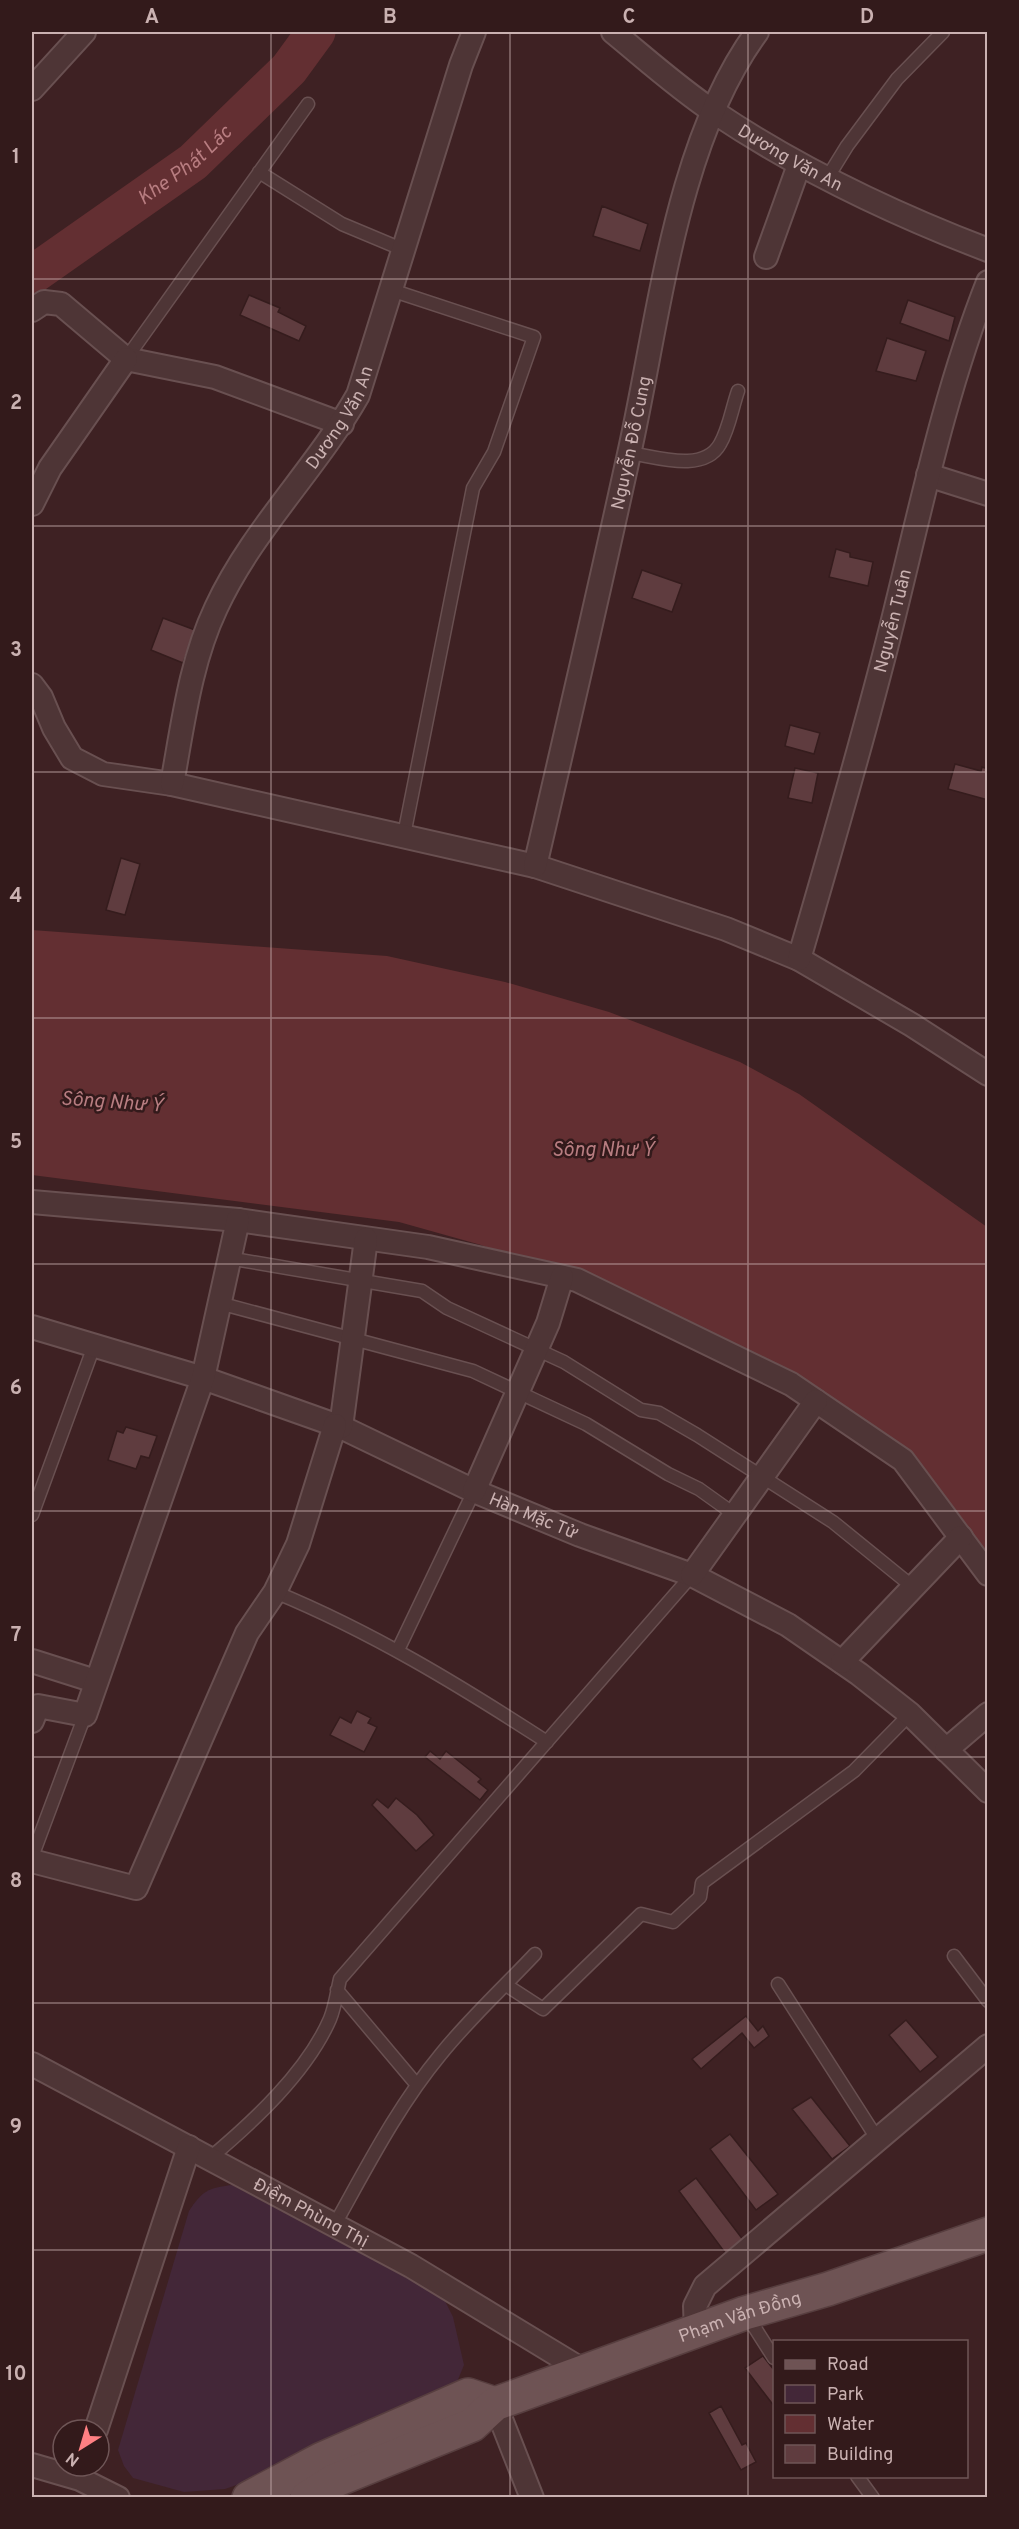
<svg xmlns="http://www.w3.org/2000/svg" width="1019" height="2529" font-family="Overpass,sans-serif">
<rect width="100%" height="100%" fill="#3e2123"/>
<path fill="#432738" d="M 232,2185 L 443,2297 L 453,2317 L 464,2365 L 457,2382 L 283,2469 L 225,2489 L 184,2492 L 133,2478 L 124,2466 L 118,2450 L 189,2211 C 202,2191 208,2188 232,2185 Z"/>
<path fill="#632f32" d="M 32,930 L 387,956 L 505,982 L 609,1012 L 740,1062 L 799,1094 L 987,1227 L 987,1571 L 879,1442 L 567,1277 L 481,1245 L 399,1222 L 32,1175 Z"/>
<g fill="none" stroke-linecap="round" stroke-linejoin="round">
<path stroke="#632f32" stroke-width="39" id="s1" d="M 32,275 L 193,162 L 289,69 L 316,32"/>
</g>
<path fill="#5f3c3f" stroke="#351c1d" stroke-width="1.5" d="M 602,206 L 648,224 L 640,251 L 593,236 Z
M 249,295 L 280,308 L 278,312 L 306,326 L 299,341 L 240,315 Z
M 908,300 L 955,317 L 949,341 L 900,323 Z
M 887,338 L 926,351 L 916,381 L 876,371 Z
M 836,549 L 850,553 L 850,557 L 873,562 L 868,586 L 829,577 Z
M 642,570 L 682,584 L 672,612 L 632,598 Z
M 163,618 L 195,630 L 183,663 L 151,650 Z
M 790,725 L 820,733 L 814,754 L 785,746 Z
M 955,764 L 981,771 L 982,767 L 988,769 L 988,800 L 948,789 Z
M 795,768 L 818,773 L 812,803 L 788,798 Z
M 121,858 L 140,864 L 125,915 L 106,910 Z
M 126,1427 L 157,1436 L 149,1458 L 141,1456 L 136,1469 L 108,1460 L 117,1431 L 123,1433 Z
M 357,1711 L 371,1718 L 368,1723 L 377,1727 L 364,1752 L 330,1735 L 340,1717 L 351,1723 Z
M 430,1751 L 440,1759 L 446,1751 L 481,1779 L 478,1782 L 488,1790 L 480,1800 L 425,1757 Z
M 396,1798 L 417,1815 L 434,1835 L 416,1851 L 372,1805 L 377,1799 L 388,1808 Z
M 746,2016 L 758,2031 L 763,2026 L 769,2036 L 754,2048 L 742,2033 L 701,2069 L 692,2059 Z
M 906,2020 L 938,2057 L 920,2072 L 889,2035 Z
M 811,2097 L 850,2146 L 832,2159 L 792,2109 Z
M 730,2134 L 778,2194 L 756,2210 L 710,2149 Z
M 696,2178 L 744,2241 L 726,2254 L 679,2191 Z
M 763,2356 L 774,2370 L 774,2406 L 745,2368 Z
M 721,2406 L 742,2445 L 746,2443 L 756,2462 L 741,2470 L 709,2413 Z"/>
<g fill="none" stroke-linecap="round" stroke-linejoin="round">
<g stroke="#695051" stroke-width="15">
<path id="service" d="M 259,172 L 342,224 L 404,250
M 826,180 L 847,146 L 897,79 L 943,32
M 391,290 L 534,337 L 494,452 L 473,488 L 404,835
M 126,359 L 308,104
M 630,453 C 657,457 704,473 720,444 C 729,429 732,408 738,391
M 228,1258 L 422,1291 L 447,1308 L 564,1362 L 641,1410 L 659,1413 L 697,1435 L 833,1522 L 913,1587
M 219,1303 L 473,1371 L 586,1424 L 668,1474 L 699,1489 L 734,1514
M 32,1515 L 94,1346
M 275,1592 C 372,1632 459,1685 547,1742
M 398,1650 L 474,1491
M 32,1857 L 85,1715
M 954,1956 L 988,2001
M 778,1984 L 878,2140
M 506,1985 L 543,2009 L 641,1914 L 673,1922 L 700,1897 L 702,1883 L 854,1771 L 910,1714
M 337,1990 L 417,2085
M 210,2158 C 253,2122 307,2072 330,2019 C 335,2007 337,1992 340,1979 L 692,1575
M 335,2224 C 368,2165 398,2106 441,2054 C 470,2018 504,1987 535,1954
M 746,2314 L 774,2358
M 857,2476 L 873,2498"/>
</g>
<g stroke="#695051" stroke-width="26">
<g id="minor">
<path id="s2" d="M 613,32 C 646,59 678,88 714,112 C 799,169 891,213 988,250"/>
<path d="M 32,89 L 84,32"/>
<path d="M 766,257 L 799,165"/>
<path d="M 32,310 L 44,302 L 61,304 L 126,359 L 215,377 L 342,424"/>
<path d="M 928,475 L 988,494"/>
<path d="M 32,504 L 50,468 L 126,359"/>
<path d="M 32,685 L 41,697 L 54,728 L 72,758 L 103,774 L 172,784 L 535,866 L 726,929 L 799,959 L 912,1025 L 988,1074"/>
<path id="s3" d="M 172,784 C 183,724 190,663 216,608 C 252,530 316,469 358,395 L 461,65 L 474,32"/>
<path id="s4" d="M 535,866 C 567,729 599,592 629,454 C 659,320 675,144 757,32"/>
<path id="s5" d="M 799,959 C 830,852 862,744 889,636 C 919,517 943,396 988,282"/>
<path d="M 32,1202 L 238,1220 L 428,1247 L 577,1280 L 791,1384 L 903,1460 L 988,1574"/>
<path id="s6" d="M 32,1327 L 203,1378 L 341,1427 L 474,1491 L 580,1535 L 692,1575 L 788,1625 L 859,1674 L 910,1714 L 988,1791"/>
<path d="M 341,1427 L 366,1239"/>
<path d="M 474,1491 L 548,1323 L 562,1277"/>
<path d="M 692,1575 L 816,1401"/>
<path d="M 32,1661 L 95,1681"/>
<path d="M 842,1662 L 961,1537"/>
<path d="M 32,1721 L 38,1706 L 85,1715 L 203,1378 L 238,1220"/>
<path d="M 946,1750 L 988,1714"/>
<path d="M 32,1861 L 136,1888 L 247,1633 L 275,1592 L 298,1544 L 335,1425"/>
<path id="s7" d="M 32,2064 L 411,2266 L 584,2371"/>
<path d="M 696,2331 L 695,2306 L 705,2286 L 988,2046"/>
<path d="M 495,2404 L 532,2498"/>
<path d="M 96,2430 L 189,2147"/>
<path d="M 32,2465 L 80,2479 L 118,2498"/>
</g>
</g>
<g stroke="#573e3f" stroke-width="36">
<g id="primary">
<path d="M 249,2498 L 322,2459 L 468,2395 L 495,2404"/>
<path id="s8" d="M 307,2498 L 334,2481 L 472,2425 L 495,2404 L 745,2313 L 828,2289 L 988,2234"/>
</g>
</g>
<use href="#service" stroke="#4e3536" stroke-width="12"/>
<use href="#minor" stroke="#4e3536" stroke-width="22"/>
<use href="#primary" stroke="#6e5354" stroke-width="33"/>
</g>
<path fill="none" stroke="#cab1b1" stroke-width="1.5" stroke-opacity="0.55" d="M 271,32 L 271,2498M 510,32 L 510,2498M 748,32 L 748,2498M 32,279 L 988,279M 32,526 L 988,526M 32,772 L 988,772M 32,1018 L 988,1018M 32,1264 L 988,1264M 32,1511 L 988,1511M 32,1757 L 988,1757M 32,2003 L 988,2003M 32,2250 L 988,2250"/>
<g text-anchor="middle" stroke-width="5" stroke-linejoin="round" paint-order="stroke">
<g font-size="18" fill="#cab1b1" stroke="#331a1b">
<text dy="6" stroke="none"><textPath href="#s2" startOffset="218">Dương Văn An</textPath></text>
<text dy="6" stroke="none"><textPath href="#s3" startOffset="410">Dương Văn An</textPath></text>
<text dy="6" stroke="none"><textPath href="#s4" startOffset="434">Nguyễn Đỗ Cung</textPath></text>
<text dy="6" stroke="none"><textPath href="#s5" startOffset="351">Nguyễn Tuân</textPath></text>
<text dy="6" stroke="none"><textPath href="#s6" startOffset="537">Hàn Mặc Tử</textPath></text>
<text dy="6" stroke="none"><textPath href="#s7" startOffset="316">Điềm Phùng Thị</textPath></text>
<text dy="6" stroke="none"><textPath href="#s8" startOffset="472">Phạm Văn Đồng</textPath></text>
</g>
<g font-size="20" font-style="italic" fill="#b87d81" stroke="#331a1b">
<text dy="7" stroke="none"><textPath href="#s1" startOffset="188">Khe Phát Lác</textPath></text>
<text transform="translate(112 1101) rotate(4)" y="7">Sông Như Ý</text>
<text x="603" y="1156">Sông Như Ý</text>
</g>
</g>
<rect width="1019" height="2529" fill="none" stroke="#331a1b" stroke-width="66"/>
<rect x="773" y="2340" width="195" height="138" fill="#331a1b" stroke="#6f5657" stroke-width="1.5"/>
<rect x="785" y="2360" width="30" height="9" fill="#6e5354" stroke="#6f5657" stroke-width="1.5"/>
<text x="827" y="2370" font-size="18" fill="#cab1b1">Road</text>
<rect x="785" y="2385" width="30" height="18" fill="#432738" stroke="#6f5657" stroke-width="1.5"/>
<text x="827" y="2400" font-size="18" fill="#cab1b1">Park</text>
<rect x="785" y="2415" width="30" height="18" fill="#632f32" stroke="#6f5657" stroke-width="1.5"/>
<text x="827" y="2430" font-size="18" fill="#cab1b1">Water</text>
<rect x="785" y="2445" width="30" height="18" fill="#5f3c3f" stroke="#6f5657" stroke-width="1.5"/>
<text x="827" y="2460" font-size="18" fill="#cab1b1">Building</text>
<g transform="translate(81 2448) rotate(217)"><circle r="28" fill="#331a1b" stroke="#6f5657" stroke-width="1.5"/>
<path d="M0-4.5L10 22L0 15L-10 22Z" fill="#ff8083"/>
<text y="-9" font-size="16" font-weight="bold" text-anchor="middle" fill="#cab1b1">N</text>
</g>
<rect x="33" y="33" width="953" height="2463" fill="none" stroke="#cab1b1" stroke-width="2"/>
<g font-size="20" text-anchor="middle" font-weight="bold" fill="#cab1b1">
<text x="152" y="23">A</text>
<text x="390" y="23">B</text>
<text x="629" y="23">C</text>
<text x="867" y="23">D</text>
<text x="16" y="163">1</text>
<text x="16" y="409">2</text>
<text x="16" y="656">3</text>
<text x="16" y="902">4</text>
<text x="16" y="1148">5</text>
<text x="16" y="1394">6</text>
<text x="16" y="1641">7</text>
<text x="16" y="1887">8</text>
<text x="16" y="2133">9</text>
<text x="16" y="2380">10</text>
</g>
</svg>
